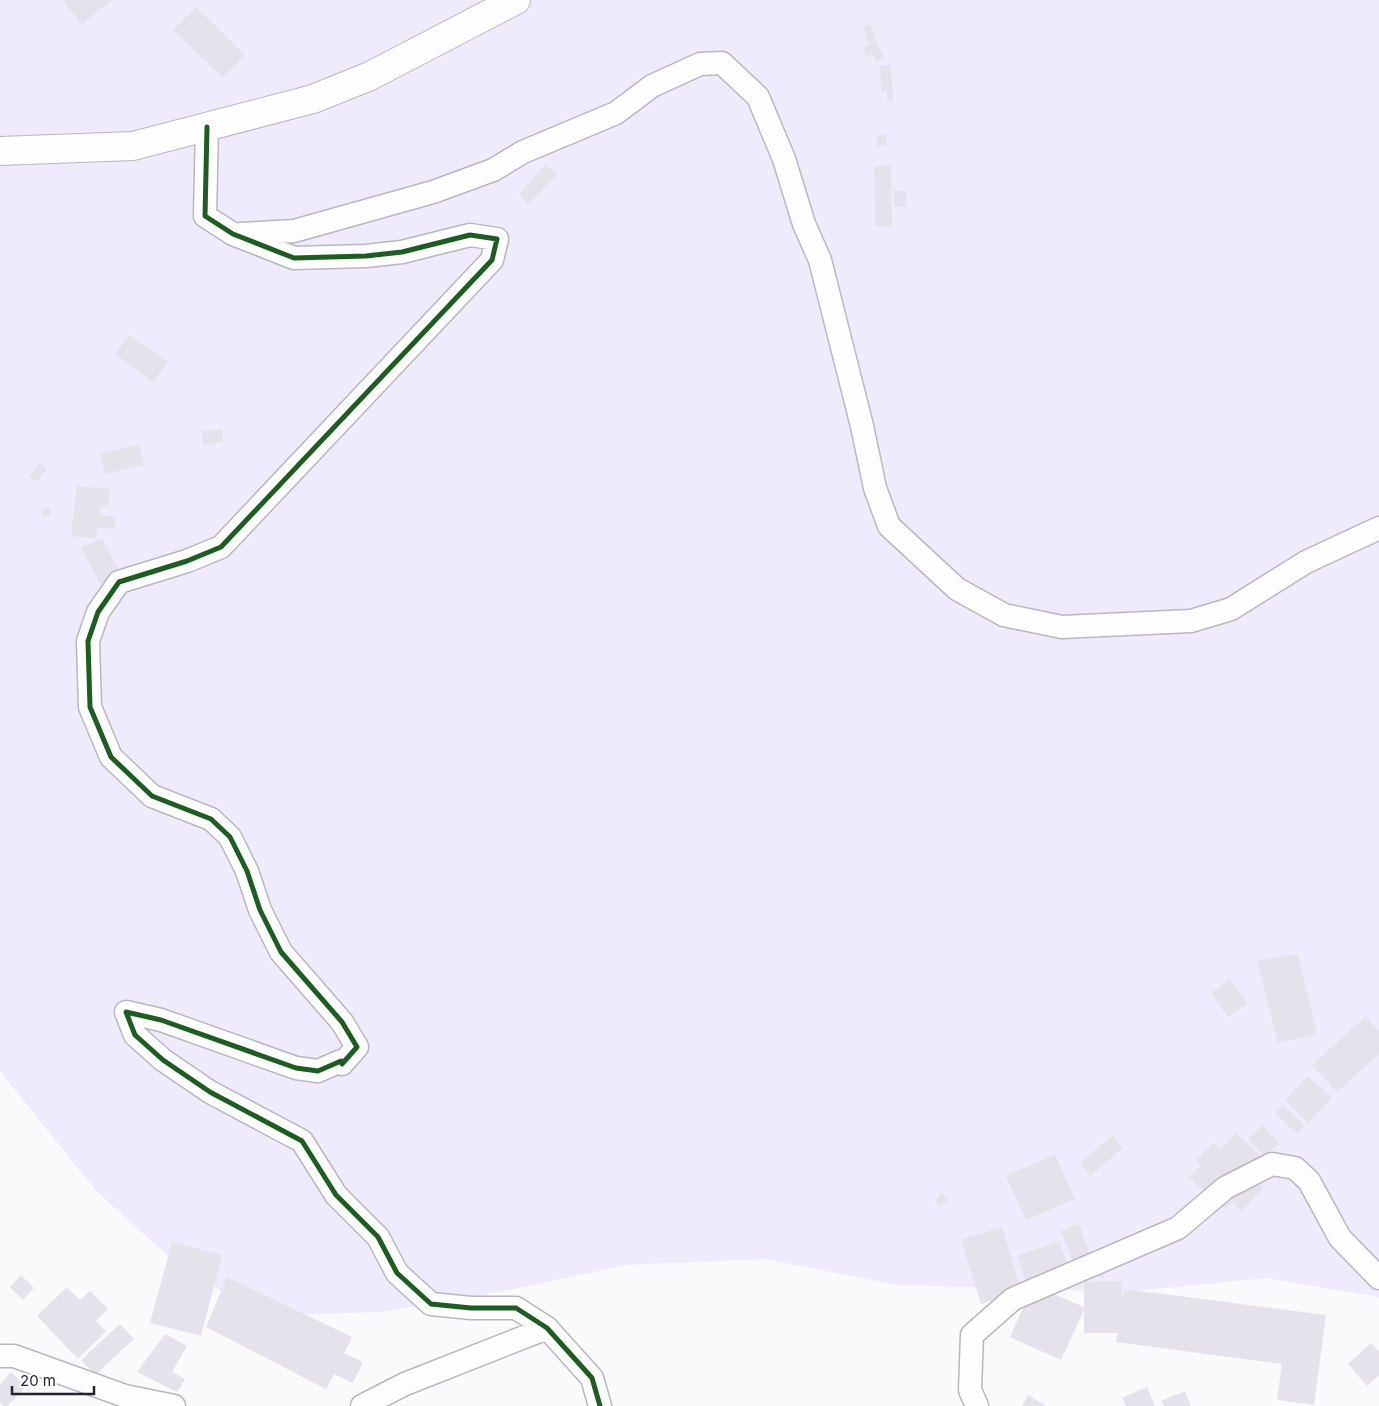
<svg xmlns="http://www.w3.org/2000/svg" width="1379" height="1406" font-family="Inter,sans-serif">
<rect width="100%" height="100%" fill="#faf9fc"/>
<path fill="#f0eafd" d="M 0,0 L 1379,0 L 1379,1298 L 1374,1296 L 1266,1278 L 1127,1292 L 898,1285 L 765,1259 L 626,1265 L 504,1291 L 382,1312 L 291,1315 L 232,1298 L 177,1264 L 97,1192 L 0,1071 Z"/>
<path fill="#e6e2ec" d="M 62,0 L 112,0 L 82,24 Z
M 196,7 L 245,55 L 223,78 L 173,30 Z
M 871,24 L 876,41 L 885,58 L 877,62 L 872,53 L 867,56 L 863,48 L 876,41 L 868,43 L 863,26 Z
M 880,65 L 891,65 L 893,100 L 887,100 L 887,91 L 881,91 Z
M 877,135 L 886,135 L 887,146 L 877,146 Z
M 546,164 L 557,174 L 529,204 L 519,194 Z
M 874,166 L 891,166 L 892,226 L 875,226 Z
M 894,190 L 906,191 L 906,207 L 894,206 Z
M 129,335 L 168,362 L 153,382 L 115,354 Z
M 222,429 L 223,442 L 203,445 L 202,431 Z
M 139,444 L 144,465 L 105,474 L 100,454 Z
M 40,463 L 47,469 L 36,482 L 29,476 Z
M 77,486 L 110,489 L 108,506 L 100,505 L 99,515 L 116,517 L 114,529 L 98,527 L 96,539 L 71,536 Z
M 50,508 L 50,517 L 42,517 L 42,509 Z
M 102,538 L 120,573 L 100,584 L 81,548 Z
M 1298,954 L 1317,1034 L 1278,1043 L 1257,961 Z
M 1230,979 L 1248,1004 L 1228,1017 L 1211,993 Z
M 1366,1016 L 1379,1031 L 1379,1054 L 1337,1092 L 1312,1065 Z
M 1308,1076 L 1332,1098 L 1308,1123 L 1285,1100 Z
M 1283,1105 L 1305,1126 L 1297,1134 L 1275,1113 Z
M 1262,1125 L 1279,1143 L 1265,1156 L 1248,1139 Z
M 1236,1133 L 1267,1162 L 1253,1177 L 1263,1188 L 1242,1211 L 1232,1202 L 1225,1210 L 1189,1177 L 1201,1165 L 1196,1160 L 1213,1143 L 1220,1149 Z
M 1113,1135 L 1123,1148 L 1090,1176 L 1080,1163 Z
M 1055,1154 L 1075,1199 L 1026,1220 L 1006,1176 Z
M 942,1193 L 948,1199 L 941,1207 L 935,1202 Z
M 1079,1224 L 1090,1254 L 1072,1260 L 1061,1231 Z
M 1002,1227 L 1021,1290 L 981,1304 L 961,1240 Z
M 1059,1241 L 1067,1263 L 1058,1267 L 1062,1277 L 1038,1277 L 1026,1281 L 1017,1256 Z
M 172,1242 L 222,1255 L 201,1336 L 150,1323 Z
M 1105,1270 L 1104,1277 L 1100,1278 L 1095,1275 Z
M 21,1275 L 34,1288 L 23,1300 L 10,1287 Z
M 227,1277 L 352,1337 L 344,1353 L 363,1362 L 353,1383 L 334,1374 L 326,1389 L 206,1327 Z
M 1122,1281 L 1122,1298 L 1124,1289 L 1326,1315 L 1314,1405 L 1277,1400 L 1282,1364 L 1116,1342 L 1118,1333 L 1084,1333 L 1084,1310 L 1061,1360 L 1010,1337 L 1033,1285 L 1084,1307 L 1084,1282 Z
M 67,1287 L 80,1300 L 90,1291 L 108,1309 L 96,1321 L 106,1331 L 78,1359 L 37,1316 Z
M 120,1324 L 134,1339 L 95,1375 L 81,1360 Z
M 165,1334 L 187,1346 L 172,1372 L 185,1379 L 177,1392 L 137,1372 Z
M 1371,1343 L 1379,1352 L 1379,1375 L 1367,1386 L 1348,1364 Z
M 11,1372 L 26,1387 L 7,1406 L 4,1406 L 0,1402 L 0,1384 Z
M 1147,1387 L 1155,1406 L 1126,1406 L 1122,1398 Z
M 1185,1391 L 1191,1406 L 1164,1406 L 1161,1401 Z
M 1028,1395 L 1046,1406 L 1022,1406 Z"/>
<g fill="none" stroke-linecap="round" stroke-linejoin="round">
<g stroke="#b9b7bc" stroke-width="25">
<path id="minor" d="M 207,127 L 205,216 L 233,234 L 294,258 L 366,256 L 402,252 L 470,235 L 497,239 L 492,260 L 221,547 L 187,561 L 119,582 L 98,612 L 88,641 L 90,707 L 111,757 L 152,796 L 211,819 L 230,837 L 247,871 L 260,910 L 281,952 L 342,1022 L 357,1047 L 342,1064 L 341,1061 L 318,1071 L 296,1068 L 161,1020 L 126,1012 L 135,1035 L 163,1060 L 210,1092 L 302,1141 L 336,1195 L 378,1237 L 397,1273 L 431,1304 L 471,1308 L 516,1308 L 547,1328 L 592,1378 L 600,1406
M 241,234 L 294,231 L 433,192 L 493,170 L 523,152 L 616,113 L 652,86 L 700,64 L 722,63 L 758,97 L 784,159 L 804,224 L 820,260 L 862,426 L 875,488 L 889,526 L 957,589 L 1004,615 L 1062,627 L 1191,621 L 1231,609 L 1306,562 L 1379,528
M 0,1356 L 14,1356 L 125,1396 L 174,1406
M 362,1406 L 405,1384 L 547,1328
M 977,1406 L 970,1390 L 972,1335 L 1013,1299 L 1178,1228 L 1225,1188 L 1272,1164 L 1295,1168 L 1309,1181 L 1340,1238 L 1379,1278"/>
</g>
<g stroke="#b9b7bc" stroke-width="30">
<path id="tertiary" d="M 0,151 L 133,146 L 313,99 L 370,76 L 516,0"/>
</g>
<use href="#minor" stroke="#fefeff" stroke-width="22"/>
<use href="#tertiary" stroke="#fefeff" stroke-width="28"/>
<g stroke="#fff" stroke-width="8">
<path id="cycleway" d="M 207,127 L 205,216 L 233,234 L 294,258 L 366,256 L 402,252 L 470,235 L 497,239 L 492,260 L 221,547 L 187,561 L 119,582 L 98,612 L 88,641 L 90,707 L 111,757 L 152,796 L 211,819 L 230,837 L 247,871 L 260,910 L 281,952 L 342,1022 L 357,1047 L 342,1064 L 341,1061 L 318,1071 L 296,1068 L 161,1020 L 126,1012 L 135,1035 L 163,1060 L 210,1092 L 302,1141 L 336,1195 L 378,1237 L 397,1273 L 431,1304 L 471,1308 L 516,1308 L 547,1328 L 592,1378 L 600,1406"/>
</g>
<use href="#cycleway" stroke="#1b5e20" stroke-width="5"/>
</g>
<path d="M12 1386v8h82v-8" fill="none" stroke="#26232c" stroke-width="2.5"/>
<text x="20" y="1386" font-size="15" fill="#26232c" stroke="#ffffff" stroke-width="4" paint-order="stroke">20 m</text>
</svg>
